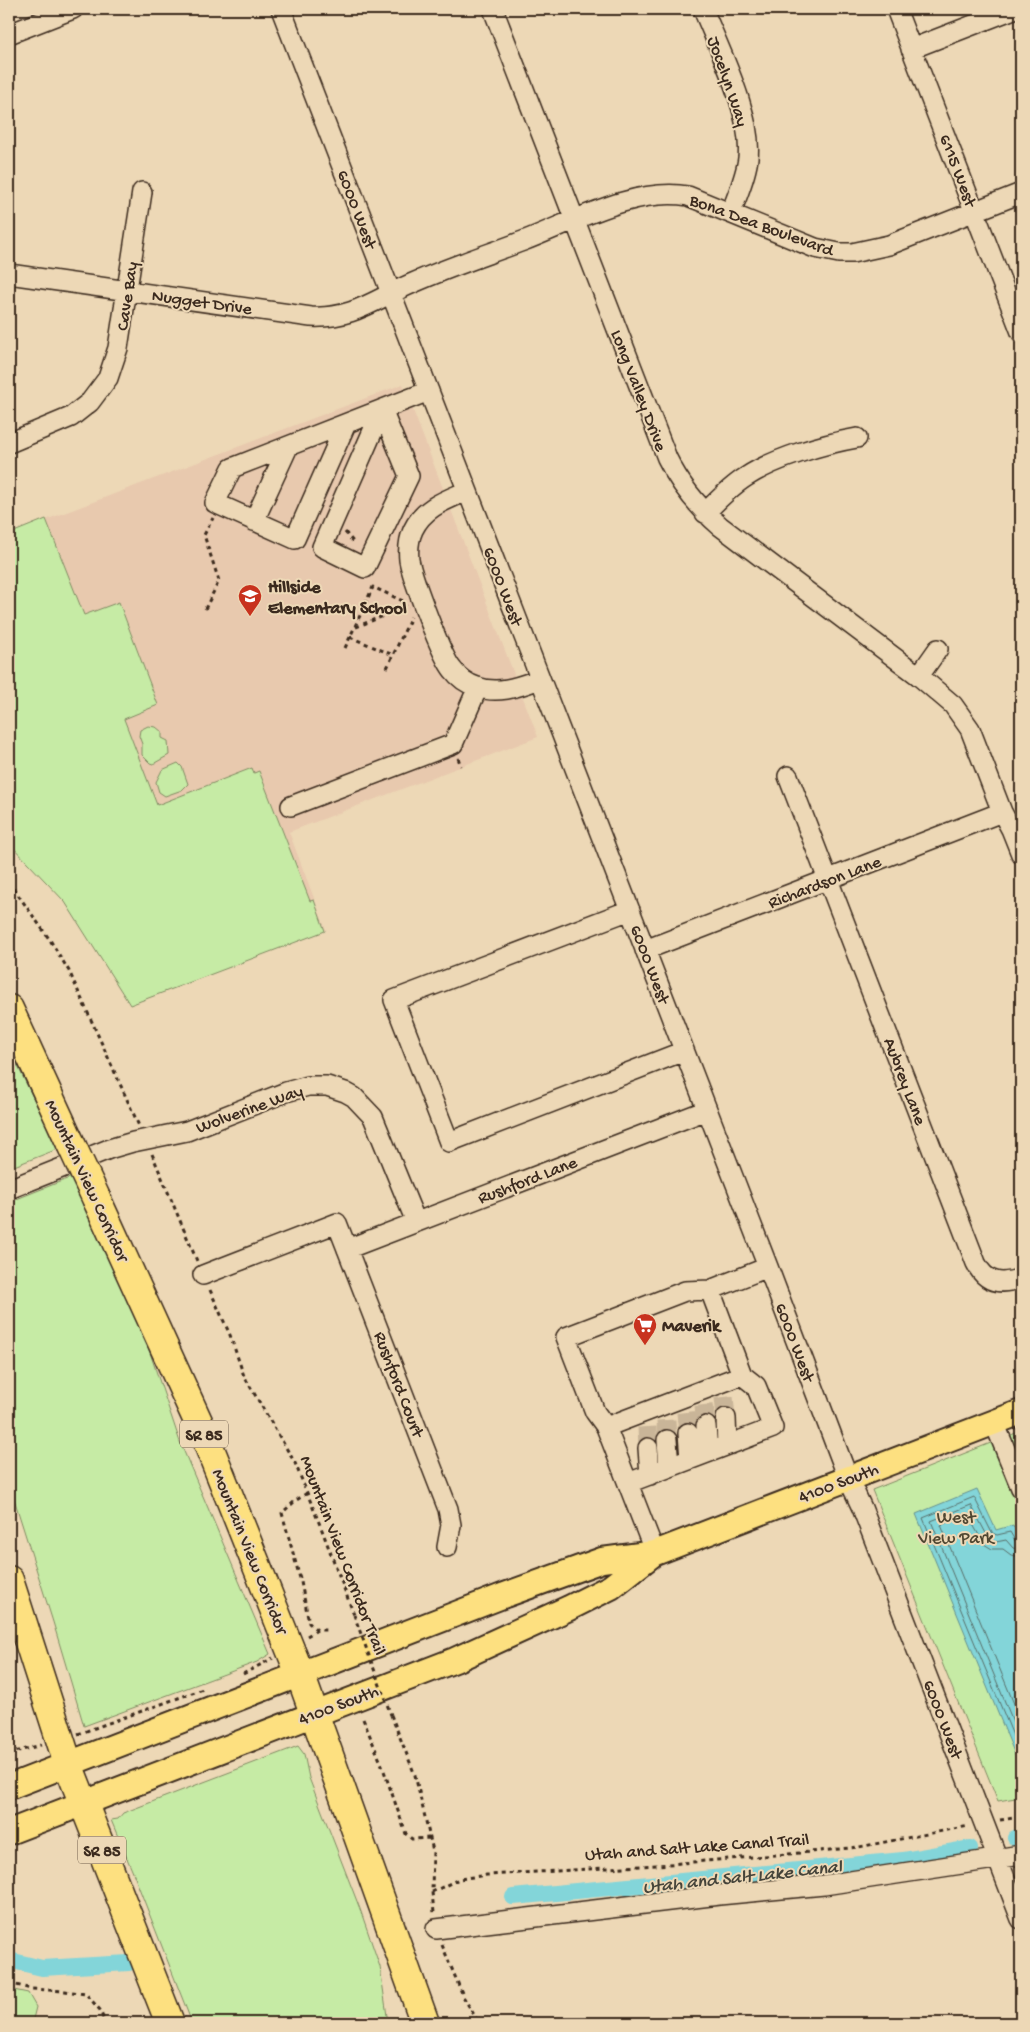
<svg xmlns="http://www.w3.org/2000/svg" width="1030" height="2032" font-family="'Gochi Hand',sans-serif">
<rect width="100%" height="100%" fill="#edd8b6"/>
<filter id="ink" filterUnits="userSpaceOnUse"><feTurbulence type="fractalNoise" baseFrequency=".02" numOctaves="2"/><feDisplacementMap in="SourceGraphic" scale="10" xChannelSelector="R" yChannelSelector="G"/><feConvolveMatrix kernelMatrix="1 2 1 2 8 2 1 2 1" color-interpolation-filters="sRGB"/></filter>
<g filter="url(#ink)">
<path fill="#e8c9ae" d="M 403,384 L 538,737 L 289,832 L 326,930 L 130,1005 L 65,902 L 9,843 L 9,534 Z"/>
<path fill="#c6eba5" stroke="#808a62" d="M 46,519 L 84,615 L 119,602 L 158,705 L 124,719 L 157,805 L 252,768 L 254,773 L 259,771 L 310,901 L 314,900 L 325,931 L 130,1005 L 65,902 L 9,843 L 9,534 Z
M 148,726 L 156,727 L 162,732 L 162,738 L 168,741 L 169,755 L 153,764 L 150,763 L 142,755 L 142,744 L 139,736 L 140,730 Z
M 178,763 L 182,767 L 188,784 L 182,790 L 165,796 L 159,792 L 156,782 L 162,770 Z
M 9,1048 L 58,1149 L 9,1168 Z
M 72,1177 L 142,1329 L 180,1442 L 270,1654 L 257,1662 L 84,1726 L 53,1622 L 9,1483 L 9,1202 Z
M 1021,1431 L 1021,1797 L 998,1801 L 872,1490 Z
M 298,1746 L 304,1754 L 309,1778 L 360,1909 L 380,1967 L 387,2016 L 391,2023 L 192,2023 L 134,1875 L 111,1820 L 118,1819 L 123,1813 Z
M 9,1989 L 28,1993 L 36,2007 L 33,2019 L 34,2023 L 9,2023 Z"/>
<path fill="#83d5d9" stroke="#66918e" d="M 977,1489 L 996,1530 L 1013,1525 L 1021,1543 L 1021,1757 L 1016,1757 L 916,1514 Z"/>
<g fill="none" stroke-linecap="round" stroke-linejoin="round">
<path stroke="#586e69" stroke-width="1" d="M 1021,1543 L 1016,1542 L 1010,1532 L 997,1535 L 992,1533 L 974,1497 L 923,1518 L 1019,1750 L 1021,1752
M 1021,1550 L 1013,1548 L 1006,1540 L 996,1542 L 989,1539 L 971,1505 L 931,1521 L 1021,1741
M 1021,1557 L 1011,1555 L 1003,1549 L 992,1549 L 984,1544 L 967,1514 L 941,1525 L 1021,1721"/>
<path stroke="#83d5d9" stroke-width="16" d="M 1015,1838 L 1021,1836
M 513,1897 L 903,1860 L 970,1848
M 9,1960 L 42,1968 L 129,1963"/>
<path stroke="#c9b598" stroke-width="19" stroke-dasharray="19 9" stroke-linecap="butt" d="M 724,1397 L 726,1418
M 704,1405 L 706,1426
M 686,1412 L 688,1433
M 666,1420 L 667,1440
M 647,1427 L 648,1448"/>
<g stroke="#3b2a1e" stroke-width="22">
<path id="minor" d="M 281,9 L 768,1267 L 848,1478 L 862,1508 L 1021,1919
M 493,9 L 667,458 C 680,485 697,506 720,526 L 919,676 L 953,705 L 970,729 L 1002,812 L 1011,829 L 1021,854
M 703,9 C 719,49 753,116 748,158 C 746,177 737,195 731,213
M 896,9 L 1021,332
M 9,34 L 73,9
M 911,49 L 1014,9
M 9,274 L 311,317 C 354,319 375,299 413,283 C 449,267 486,255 523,241 C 573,222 634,187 688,196 L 815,248 L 839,253 L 852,253 L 889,245 L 1021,193
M 382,410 L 409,476 L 365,568 L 322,547 Z
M 346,424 L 295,539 L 215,503 L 232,468 L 429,391
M 9,443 L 71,417 L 90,402 L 108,378 L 118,348 L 142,192
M 467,491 C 446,500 424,507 413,530 C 409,539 408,550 409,560 C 412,577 442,658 453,670 C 459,678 468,684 477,687 C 499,695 520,686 540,679
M 705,513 C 718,500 730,487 746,477 C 775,458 823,444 857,438
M 254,521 L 288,447
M 919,676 L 938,649
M 788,776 L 976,1263 C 986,1284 1002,1285 1021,1278
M 291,806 L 453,744 L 478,687
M 630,910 L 394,1000 L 449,1142 L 684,1051
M 645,950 L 1002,812
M 9,1189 L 109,1149 L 133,1142 L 187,1131 L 286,1092 L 308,1086 L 327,1086 L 345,1092 L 354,1097 L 373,1117 L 416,1222
M 347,1249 L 707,1110
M 203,1275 L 337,1223 L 448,1509 L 451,1525 L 447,1547
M 726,1418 L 727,1445
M 994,1422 L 1021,1488
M 706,1426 L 708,1452
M 606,1427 L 742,1375
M 688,1433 L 690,1459
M 667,1440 L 669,1467
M 648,1448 L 650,1475
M 628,1483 L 773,1428 L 756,1386 L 742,1375 L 710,1290
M 655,1553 L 606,1427 L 595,1412 L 566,1337 L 685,1291 L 710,1290 L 768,1267
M 436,1929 L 719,1895 L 824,1885 L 1021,1855"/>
</g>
<g stroke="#3b2a1e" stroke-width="28">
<path id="major" d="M 9,1787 L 505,1595 L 602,1560 L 655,1553 L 1021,1412
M 9,1832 L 455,1660 L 569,1608 L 611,1587 L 653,1554"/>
</g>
<g stroke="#3b2a1e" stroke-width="31">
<path id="highway" d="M 9,1009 L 71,1144
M 97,1200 L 207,1441 L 300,1674 L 425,2023
M 9,1580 L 68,1764 L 170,2023"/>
</g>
<path stroke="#3b2a1e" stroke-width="3" stroke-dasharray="4 4" stroke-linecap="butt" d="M 345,532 L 354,543
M 205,609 L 219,581 L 204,535 L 213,518
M 356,627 L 408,606
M 350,637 L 393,655
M 345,648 L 373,587 L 405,602
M 387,668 L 411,617
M 458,758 L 461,766
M 9,882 L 50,940 L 69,971 L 139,1126
M 152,1154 L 197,1261
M 210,1290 L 230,1335 L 244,1376 L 295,1463 L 322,1530 L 354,1615
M 307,1493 L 295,1501 L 282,1513 L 301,1582 L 309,1623 L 317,1630
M 307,1636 L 317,1630 L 328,1630
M 243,1674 L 273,1658
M 391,1715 L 415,1775 L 433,1851 L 432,1892 L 434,1913
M 363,1719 L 382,1765 L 406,1834 L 412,1839 L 429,1838
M 78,1734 L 206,1688
M 9,1755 L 15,1752 L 41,1745
M 1000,1820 L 1021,1817
M 432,1892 L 459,1879 L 487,1875 L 658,1865 L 800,1853 L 859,1847 L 969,1826
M 442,1945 L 464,1998 L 479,2023
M 9,1983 L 31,1989 L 65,1991 L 86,1994 L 100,2010 L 105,2023"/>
<use href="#minor" stroke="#edd8b6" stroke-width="19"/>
<use href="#major" stroke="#fde080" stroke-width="24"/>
<use href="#highway" stroke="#fde080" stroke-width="28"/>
<g stroke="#3b2a1e" stroke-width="31" stroke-linecap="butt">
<path id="highway-bridge" d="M 71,1144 L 97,1200"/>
</g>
<path stroke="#3b2a1e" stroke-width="3" stroke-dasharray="4 4" stroke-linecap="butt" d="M 354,1615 L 391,1715"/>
<use href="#highway-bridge" stroke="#fde080" stroke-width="28"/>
</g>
</g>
<defs>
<g id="school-pin" transform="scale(1.25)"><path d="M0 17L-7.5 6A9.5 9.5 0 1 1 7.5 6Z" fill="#c8321e" stroke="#edd8b6"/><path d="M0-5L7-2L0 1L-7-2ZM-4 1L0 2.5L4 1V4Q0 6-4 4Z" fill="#fff"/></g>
<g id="supermarket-pin" transform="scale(1.25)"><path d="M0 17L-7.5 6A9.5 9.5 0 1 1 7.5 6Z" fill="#c8321e" stroke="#edd8b6"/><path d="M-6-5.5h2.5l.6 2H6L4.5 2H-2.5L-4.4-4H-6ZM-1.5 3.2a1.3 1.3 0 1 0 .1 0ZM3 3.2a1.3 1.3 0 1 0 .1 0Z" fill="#fff"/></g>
</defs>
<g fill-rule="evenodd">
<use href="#school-pin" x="250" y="596"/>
<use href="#supermarket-pin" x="645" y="1325"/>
</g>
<g text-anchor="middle" stroke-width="4" stroke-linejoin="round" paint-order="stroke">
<g fill="#edd8b6" stroke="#705e4c" stroke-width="1">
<rect x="180" y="1420.5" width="48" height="27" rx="4"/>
<rect x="78" y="1836.5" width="48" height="27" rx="4"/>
</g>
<g font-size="16" font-weight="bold" fill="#3b2a1e">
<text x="204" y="1440">SR 85</text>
<text x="102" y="1856">SR 85</text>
</g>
<g font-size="18" fill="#3b2a1e" stroke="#edd8b6">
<text transform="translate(729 81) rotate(71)" y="6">Jocelyn Way</text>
<text transform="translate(959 170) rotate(69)" y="6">6115 West</text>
<text transform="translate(358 209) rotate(69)" y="6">6000 West</text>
<text transform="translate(762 224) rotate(20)" y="6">Bona Dea Boulevard</text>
<text transform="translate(126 296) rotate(-82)" y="6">Cave Bay</text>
<text transform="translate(202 301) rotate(8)" y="6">Nugget Drive</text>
<text transform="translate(640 390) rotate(69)" y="6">Long Valley Drive</text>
<text transform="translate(504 586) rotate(69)" y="6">6000 West</text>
<text transform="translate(824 881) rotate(-21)" y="6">Richardson Lane</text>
<text transform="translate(651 964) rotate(69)" y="6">6000 West</text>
<text transform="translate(906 1081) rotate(69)" y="6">Aubrey Lane</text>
<text transform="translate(249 1108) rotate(-20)" y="6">Wolverine Way</text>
<text transform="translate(527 1179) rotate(-21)" y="6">Rushford Lane</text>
<text transform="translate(88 1180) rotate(65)" y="6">Mountain View Corridor</text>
<text transform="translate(796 1342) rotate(69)" y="6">6000 West</text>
<text transform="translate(400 1384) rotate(69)" y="6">Rushford Court</text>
<text transform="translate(838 1482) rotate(-21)" y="6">4100 South</text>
<text transform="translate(251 1551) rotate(68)" y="6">Mountain View Corridor</text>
<text transform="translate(344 1555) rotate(69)" y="6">Mountain View Corridor Trail</text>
<text transform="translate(338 1704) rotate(-21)" y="6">4100 South</text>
<text transform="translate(944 1719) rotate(69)" y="6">6000 West</text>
<text transform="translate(697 1846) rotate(-4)" y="6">Utah and Salt Lake Canal Trail</text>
</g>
<g font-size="18" font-weight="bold" fill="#3b2a1e" stroke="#edd8b6" text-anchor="start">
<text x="268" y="592">Hillside<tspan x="268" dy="21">Elementary School</tspan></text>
<text x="662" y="1331">Maverik</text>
</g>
<g font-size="18" fill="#504732" stroke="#edd8b6">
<text x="956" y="1522">West<tspan x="956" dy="21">View Park</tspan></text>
</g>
<g font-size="19" font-style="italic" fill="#46443a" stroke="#edd8b6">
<text transform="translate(742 1875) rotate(-6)" y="7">Utah and Salt Lake Canal</text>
</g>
</g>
<rect width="1030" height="2032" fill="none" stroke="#edd8b6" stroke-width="30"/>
<rect x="15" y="15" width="1000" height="2002" fill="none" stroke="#3b2a1e" stroke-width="2" filter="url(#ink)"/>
</svg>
